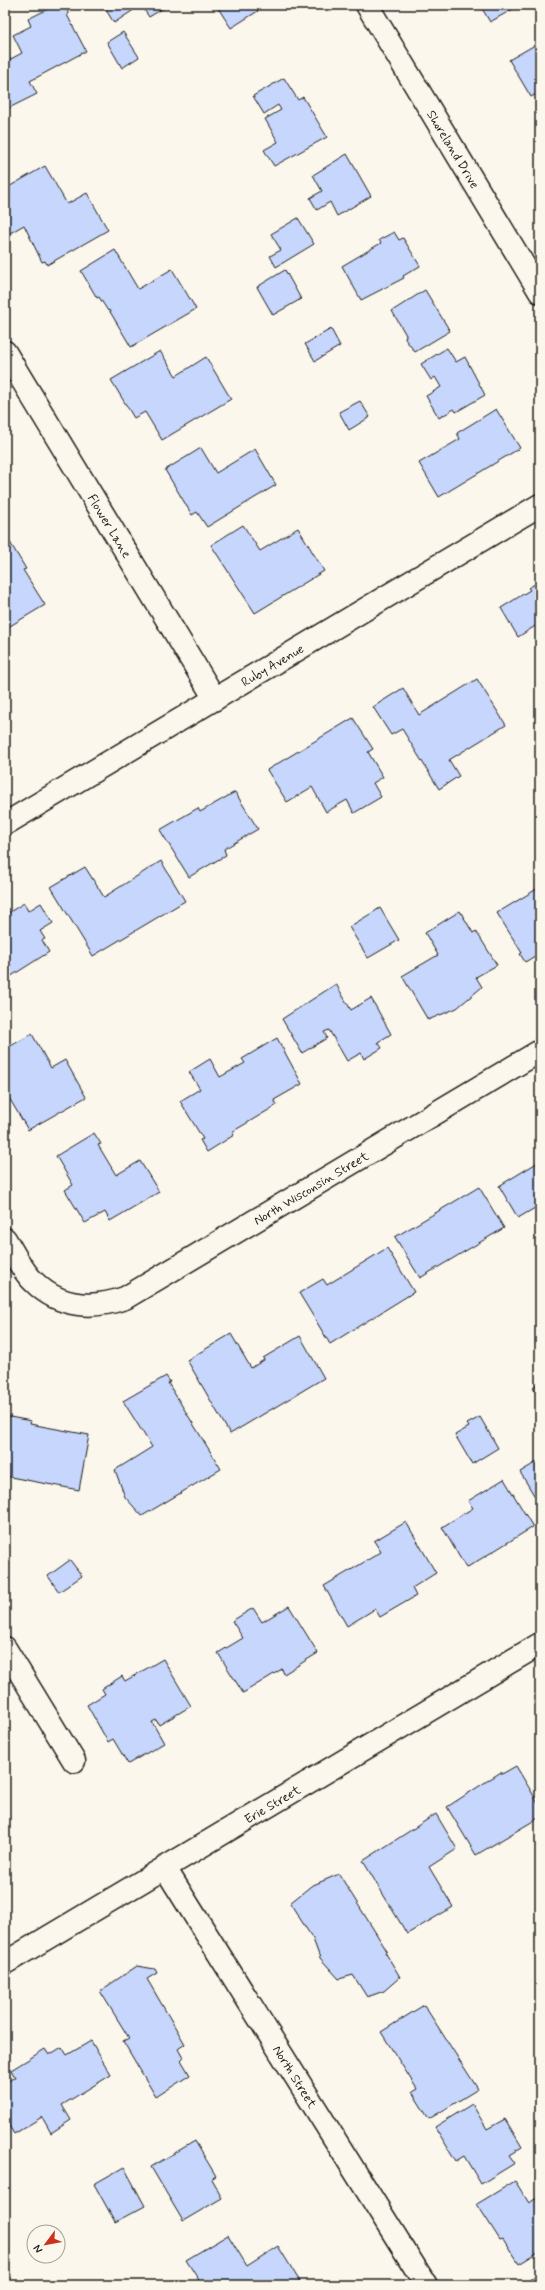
<svg xmlns="http://www.w3.org/2000/svg" width="545" height="2290" font-family="Mynerve,sans-serif">
<rect width="100%" height="100%" fill="#fbf7ec"/>
<filter id="ink" filterUnits="userSpaceOnUse"><feTurbulence type="fractalNoise" baseFrequency=".025" numOctaves="2"/><feDisplacementMap in="SourceGraphic" scale="8" xChannelSelector="R" yChannelSelector="G"/><feConvolveMatrix kernelMatrix="1 2 1 2 8 2 1 2 1" color-interpolation-filters="sRGB"/></filter>
<g filter="url(#ink)">
<path fill="#c6d6fc" stroke="#1c1c1c" d="M 56,5 L 64,5 L 69,14 L 67,15 L 86,51 L 30,81 L 37,94 L 5,110 L 5,62 L 22,53 L 13,35 L 31,26 L 28,19 Z
M 103,5 L 166,5 L 167,6 L 149,17 L 141,5 L 114,23 Z
M 216,5 L 254,5 L 258,11 L 231,28 Z
M 480,5 L 520,5 L 490,22 Z
M 123,32 L 139,57 L 122,68 L 107,42 Z
M 540,42 L 540,92 L 531,97 L 509,60 Z
M 284,78 L 298,100 L 303,97 L 327,137 L 274,166 L 264,150 L 278,142 L 265,119 L 281,110 L 278,105 L 264,114 L 253,96 Z
M 347,154 L 371,196 L 337,216 L 330,202 L 317,210 L 310,198 L 322,191 L 313,175 Z
M 45,166 L 67,204 L 87,193 L 108,230 L 47,265 L 45,261 L 42,262 L 24,225 L 5,236 L 5,189 Z
M 298,218 L 314,244 L 276,267 L 270,256 L 281,250 L 271,234 Z
M 394,232 L 399,240 L 403,238 L 420,266 L 403,276 L 404,278 L 361,300 L 342,266 L 381,243 L 379,240 Z
M 115,250 L 138,289 L 172,269 L 196,309 L 131,347 L 109,310 L 108,311 L 99,297 L 97,298 L 81,271 Z
M 285,270 L 301,299 L 273,315 L 257,287 Z
M 425,290 L 450,331 L 415,352 L 405,339 L 406,335 L 392,311 Z
M 331,329 L 340,346 L 315,361 L 305,344 Z
M 447,348 L 456,362 L 465,357 L 485,395 L 456,412 L 454,409 L 439,418 L 426,396 L 441,387 L 435,377 L 431,380 L 421,364 Z
M 160,351 L 176,376 L 206,357 L 231,399 L 162,440 L 145,412 L 134,418 L 111,380 Z
M 360,401 L 370,417 L 349,430 L 339,412 Z
M 496,409 L 520,448 L 439,497 L 419,463 L 460,439 L 457,433 Z
M 201,448 L 216,473 L 255,449 L 276,485 L 207,527 L 197,512 L 192,515 L 165,470 Z
M 243,525 L 260,551 L 298,528 L 324,571 L 255,613 L 211,545 Z
M 5,534 L 26,569 L 23,570 L 45,605 L 5,629 Z
M 540,581 L 540,623 L 518,637 L 501,608 L 530,590 L 528,588 Z
M 477,679 L 506,725 L 449,760 L 459,776 L 439,789 L 402,729 L 391,735 L 373,707 L 403,688 L 419,715 Z
M 353,718 L 373,749 L 368,752 L 383,777 L 373,783 L 381,797 L 354,813 L 347,800 L 326,812 L 312,787 L 287,802 L 267,770 Z
M 235,792 L 258,829 L 224,849 L 226,855 L 189,877 L 160,830 L 198,808 L 200,812 Z
M 161,861 L 185,901 L 93,956 L 51,887 L 85,867 L 104,897 Z
M 540,887 L 540,953 L 525,962 L 520,954 L 522,953 L 497,913 Z
M 24,903 L 28,911 L 41,903 L 53,923 L 40,931 L 45,939 L 42,940 L 49,952 L 5,980 L 5,915 Z
M 380,908 L 399,940 L 368,958 L 349,927 Z
M 460,911 L 473,933 L 476,931 L 497,965 L 476,977 L 482,987 L 457,1008 L 428,1020 L 402,976 L 438,955 L 425,933 Z
M 336,984 L 351,1010 L 371,998 L 391,1034 L 378,1042 L 382,1048 L 364,1059 L 361,1053 L 347,1061 L 329,1030 L 324,1032 L 327,1038 L 302,1053 L 282,1019 Z
M 32,1034 L 51,1068 L 65,1060 L 86,1097 L 28,1130 L 5,1091 L 5,1049 Z
M 277,1038 L 302,1084 L 274,1100 L 277,1105 L 232,1132 L 234,1135 L 207,1152 L 200,1140 L 203,1139 L 180,1101 L 200,1089 L 189,1072 L 210,1059 L 220,1077 L 245,1063 L 242,1059 Z
M 94,1133 L 101,1144 L 98,1145 L 116,1175 L 140,1161 L 159,1192 L 110,1221 L 105,1212 L 85,1223 L 65,1190 L 73,1185 L 56,1156 Z
M 540,1161 L 540,1205 L 518,1218 L 499,1186 Z
M 479,1187 L 504,1228 L 420,1278 L 395,1237 Z
M 387,1248 L 414,1292 L 330,1344 L 299,1293 L 323,1279 L 327,1285 Z
M 231,1334 L 251,1368 L 264,1360 L 263,1358 L 300,1336 L 324,1378 L 230,1434 L 187,1360 Z
M 166,1376 L 170,1382 L 168,1383 L 221,1469 L 142,1516 L 125,1497 L 115,1470 L 152,1447 L 123,1401 Z
M 540,1383 L 540,1398 L 533,1387 Z
M 5,1416 L 31,1421 L 30,1424 L 89,1435 L 79,1490 L 5,1476 Z
M 480,1417 L 498,1448 L 472,1464 L 455,1435 L 469,1427 L 467,1424 Z
M 540,1460 L 540,1505 L 520,1472 Z
M 504,1479 L 533,1527 L 466,1568 L 442,1527 L 473,1508 L 468,1501 Z
M 406,1522 L 436,1573 L 412,1588 L 416,1596 L 380,1617 L 375,1609 L 347,1626 L 324,1586 L 381,1552 L 374,1541 Z
M 70,1560 L 82,1576 L 59,1592 L 48,1576 Z
M 289,1606 L 318,1653 L 284,1674 L 282,1669 L 243,1693 L 218,1653 L 243,1638 L 232,1621 L 253,1608 L 262,1622 Z
M 163,1659 L 191,1706 L 159,1725 L 156,1720 L 152,1722 L 164,1743 L 128,1764 L 113,1739 L 108,1742 L 87,1705 L 105,1694 L 102,1689 L 122,1676 L 125,1681 Z
M 516,1766 L 540,1806 L 540,1817 L 476,1855 L 447,1807 L 501,1772 L 502,1774 Z
M 436,1814 L 457,1849 L 429,1867 L 453,1907 L 407,1934 L 363,1861 Z
M 339,1874 L 387,1951 L 385,1952 L 400,1977 L 384,1991 L 367,1997 L 353,1975 L 339,1979 L 320,1958 L 313,1939 L 290,1903 L 311,1886 Z
M 137,1966 L 155,1969 L 157,1973 L 147,1979 L 185,2044 L 178,2049 L 183,2058 L 181,2060 L 190,2075 L 156,2097 L 123,2041 L 129,2038 L 100,1991 Z
M 424,2005 L 478,2089 L 429,2119 L 412,2092 L 417,2089 L 381,2032 Z
M 91,2041 L 111,2075 L 62,2105 L 71,2120 L 51,2133 L 42,2117 L 14,2134 L 5,2119 L 5,2083 L 15,2077 L 11,2070 L 45,2049 L 49,2055 L 62,2047 L 67,2055 Z
M 472,2104 L 487,2129 L 505,2119 L 522,2147 L 509,2155 L 515,2163 L 481,2184 L 464,2156 L 456,2161 L 435,2127 Z
M 195,2141 L 216,2176 L 211,2179 L 222,2198 L 183,2221 L 151,2167 Z
M 124,2167 L 145,2206 L 115,2222 L 94,2184 Z
M 515,2181 L 529,2203 L 540,2196 L 540,2251 L 519,2264 L 503,2239 L 500,2240 L 477,2204 Z
M 228,2235 L 247,2266 L 278,2246 L 302,2285 L 202,2285 L 186,2260 Z
M 540,2273 L 540,2285 L 527,2285 L 525,2283 Z"/>
<g fill="none" stroke-linecap="round" stroke-linejoin="round">
<g stroke="#1c1c1c" stroke-width="25">
<g id="minor">
<path id="s1" d="M 367,5 L 540,292"/>
<path id="s2" d="M 5,352 L 215,699"/>
<path id="s3" d="M 5,824 L 540,505"/>
<path id="s4" d="M 5,1239 C 14,1253 22,1271 34,1282 C 60,1308 93,1309 125,1298 L 540,1051"/>
<path d="M 5,1648 L 74,1761"/>
<path id="s5" d="M 165,1868 L 426,2285"/>
<path id="s6" d="M 5,1963 L 540,1644"/>
</g>
</g>
<use href="#minor" stroke="#fbf7ec" stroke-width="22"/>
</g>
</g>
<g text-anchor="middle" stroke-width="3.5" stroke-linejoin="round" paint-order="stroke">
<g font-size="13" fill="#1c1c1c" stroke="#fbf7ec">
<text dy="5" stroke="none"><textPath href="#s1" startOffset="168">Shoreland Drive</textPath></text>
<text dy="5" stroke="none"><textPath href="#s2" startOffset="203">Flower Lane</textPath></text>
<text dy="5" stroke="none"><textPath href="#s3" startOffset="311">Ruby Avenue</textPath></text>
<text dy="5" stroke="none"><textPath href="#s4" startOffset="366">North Wisconsin Street</textPath></text>
<text dy="5" stroke="none"><textPath href="#s6" startOffset="311">Erie Street</textPath></text>
<text dy="5" stroke="none"><textPath href="#s5" startOffset="246">North Street</textPath></text>
</g>
</g>
<rect width="545" height="2290" fill="none" stroke="#fbf7ec" stroke-width="20"/>
<rect x="10" y="10" width="525" height="2270" fill="none" stroke="#1c1c1c" stroke-width="1.5" filter="url(#ink)"/>
<g transform="translate(46 2244) rotate(238)"><circle r="19" fill="#fbf7ec" stroke="#a29f99"/>
<path d="M0-3L7 15L0 10L-7 15Z" fill="#c8321e"/>
<text y="-6" font-size="11" font-weight="bold" text-anchor="middle" fill="#1c1c1c">N</text>
</g>
</svg>
